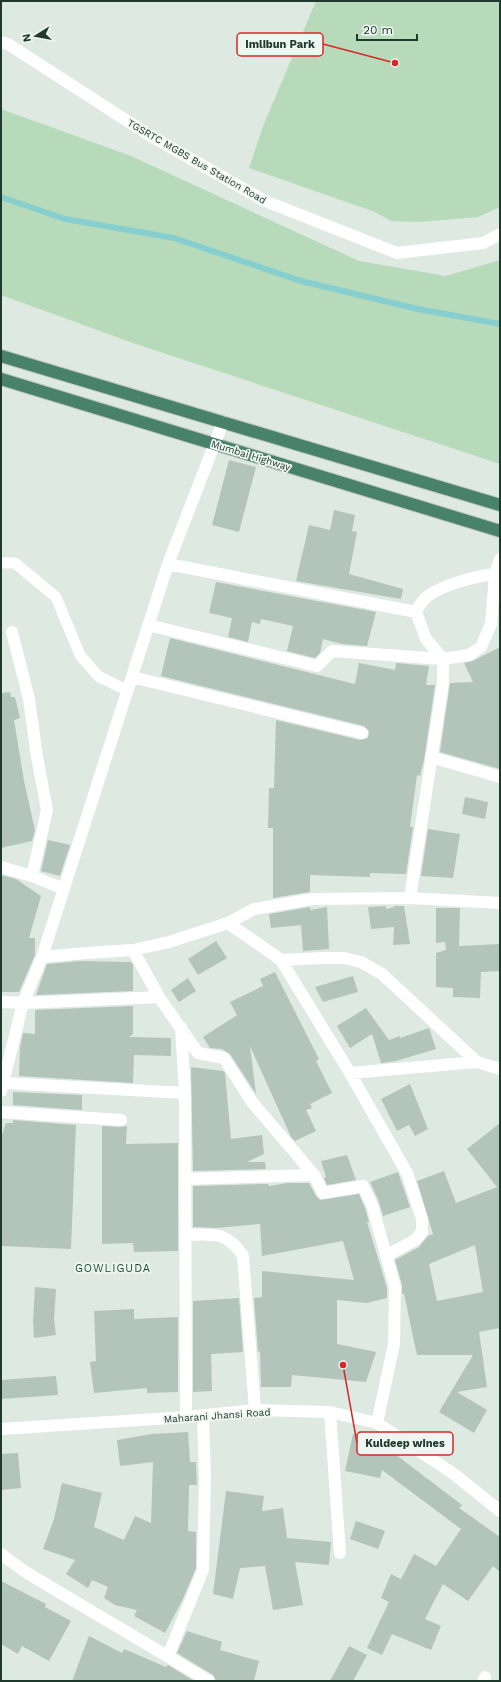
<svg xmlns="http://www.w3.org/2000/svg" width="501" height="1682" font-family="'Work Sans',sans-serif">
<rect width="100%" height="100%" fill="#dee9e2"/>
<path fill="#b7dbba" d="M 316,1 L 500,1 L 500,207 L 478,217 L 419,222 L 391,221 L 375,212 L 249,168 L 263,126 Z
M 1,109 L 131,156 L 359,261 L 446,276 L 500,260 L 500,464 L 133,343 L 1,295 Z"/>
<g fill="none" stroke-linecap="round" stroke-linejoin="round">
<path stroke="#86cfce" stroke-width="6" d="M 1,197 L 65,219 L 174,238 L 301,281 L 418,309 L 500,324"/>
</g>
<path fill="#b3c4bb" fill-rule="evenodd" d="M 229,460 L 256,467 L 239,532 L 212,525 Z
M 334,510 L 355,515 L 352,531 L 357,532 L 349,574 L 403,589 L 401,599 L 296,581 L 309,525 L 330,530 Z
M 216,582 L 376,612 L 367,646 L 342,644 L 323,639 L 320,653 L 315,658 L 287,651 L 293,626 L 261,619 L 260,624 L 252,622 L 248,642 L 228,637 L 232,618 L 209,613 Z
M 170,638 L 355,684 L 359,663 L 395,670 L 396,663 L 429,666 L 426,685 L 435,685 L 424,760 L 420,776 L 417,775 L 410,827 L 413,827 L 406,874 L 370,873 L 370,877 L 310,875 L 310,892 L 273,898 L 273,828 L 268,828 L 269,788 L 274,788 L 276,720 L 360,740 L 368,738 L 369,731 L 364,726 L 161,676 Z
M 500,647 L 500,769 L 440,752 L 450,683 L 473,682 L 464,663 L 473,661 Z
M 10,692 L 11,697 L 15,697 L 20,718 L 14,720 L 24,781 L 35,830 L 32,841 L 1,848 L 1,693 Z
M 465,797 L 488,802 L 485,819 L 462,814 Z
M 428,829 L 460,834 L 453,878 L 421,876 Z
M 48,840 L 70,845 L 60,876 L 41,871 Z
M 1,875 L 16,879 L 41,896 L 29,938 L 35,938 L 35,955 L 19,992 L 1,992 Z
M 386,906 L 386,909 L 394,907 L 394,906 L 404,906 L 410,944 L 393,945 L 394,927 L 371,929 L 368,907 Z
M 310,907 L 310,910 L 327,907 L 329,949 L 303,951 L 301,925 L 271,928 L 269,914 Z
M 436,908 L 460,908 L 459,946 L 500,944 L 500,971 L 481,972 L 480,998 L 453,997 L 453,988 L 436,987 L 436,953 L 446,950 L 445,942 L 436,943 Z
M 216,941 L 227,958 L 198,975 L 188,959 Z
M 81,961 L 131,962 L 133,965 L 133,991 L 36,995 L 47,964 Z
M 275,972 L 319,1059 L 316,1061 L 332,1093 L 310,1104 L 312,1108 L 306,1110 L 316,1131 L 295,1141 L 291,1137 L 250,1046 L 256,1094 L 230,1054 L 222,1049 L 210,1048 L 203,1037 L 237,1015 L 230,1002 L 263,986 L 260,979 Z
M 353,976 L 358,992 L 323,1002 L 315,987 Z
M 188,978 L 196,991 L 179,1002 L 171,990 Z
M 133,1006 L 133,1034 L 129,1037 L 171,1038 L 171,1056 L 134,1055 L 133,1083 L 19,1076 L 20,1048 L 23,1033 L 35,1034 L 35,1010 Z
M 366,1008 L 389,1040 L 400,1036 L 400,1038 L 429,1028 L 436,1049 L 396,1061 L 381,1063 L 372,1034 L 350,1048 L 337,1026 Z
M 191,1067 L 223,1071 L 225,1073 L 231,1139 L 262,1135 L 264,1154 L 247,1162 L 265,1162 L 266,1169 L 193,1171 Z
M 410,1084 L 428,1129 L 415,1136 L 409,1125 L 397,1131 L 381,1099 Z
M 13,1092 L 82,1095 L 82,1110 L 13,1105 Z
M 13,1120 L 76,1125 L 71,1249 L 1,1246 L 1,1138 L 6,1123 L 13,1123 Z
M 500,1123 L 500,1328 L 479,1332 L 487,1387 L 457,1392 L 487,1410 L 474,1433 L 439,1412 L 473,1355 L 417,1355 L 404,1294 L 402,1294 L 402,1285 L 395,1260 L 419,1247 L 428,1236 L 433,1234 L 417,1181 L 444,1171 L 456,1203 L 497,1187 L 467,1149 ZM 475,1245 L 483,1292 L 437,1301 L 429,1264 Z
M 102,1126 L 120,1127 L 127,1126 L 126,1144 L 178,1143 L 178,1251 L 134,1252 L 133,1243 L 102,1244 Z
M 347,1155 L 356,1180 L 327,1185 L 324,1178 L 326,1177 L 321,1161 Z
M 398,1172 L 410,1207 L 383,1216 L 379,1202 L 370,1182 Z
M 287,1183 L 309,1183 L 316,1196 L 320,1200 L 359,1194 L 365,1208 L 369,1222 L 367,1222 L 387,1288 L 387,1298 L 367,1303 L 337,1300 L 337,1344 L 376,1352 L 366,1382 L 292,1375 L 291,1387 L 261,1387 L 260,1351 L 258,1352 L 254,1298 L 262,1297 L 262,1271 L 354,1280 L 343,1241 L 262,1256 L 260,1224 L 217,1228 L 193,1227 L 193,1186 L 268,1184 L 269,1186 Z
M 35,1287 L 56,1289 L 54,1320 L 56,1335 L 34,1338 L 33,1321 Z
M 239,1298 L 243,1352 L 211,1354 L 212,1391 L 193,1392 L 193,1301 Z
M 134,1309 L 134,1319 L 178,1317 L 178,1392 L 147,1393 L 147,1388 L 94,1393 L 90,1362 L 96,1361 L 94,1311 Z
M 56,1376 L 58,1395 L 1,1399 L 1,1380 Z
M 188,1432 L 190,1462 L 196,1462 L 197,1485 L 189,1485 L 188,1531 L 196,1532 L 196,1568 L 182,1601 L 165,1633 L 134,1616 L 137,1610 L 115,1605 L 104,1598 L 108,1587 L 92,1580 L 88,1588 L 66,1574 L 75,1560 L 43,1549 L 54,1519 L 62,1483 L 102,1493 L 94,1527 L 124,1540 L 135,1516 L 151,1523 L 153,1462 L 120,1466 L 117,1440 L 152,1434 Z
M 353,1434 L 388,1441 L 387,1448 L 462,1505 L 459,1508 L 500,1537 L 500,1572 L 493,1566 L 468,1601 L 443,1584 L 425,1619 L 441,1626 L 431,1650 L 392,1634 L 382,1655 L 367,1648 L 389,1602 L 381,1598 L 391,1574 L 401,1579 L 414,1554 L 436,1566 L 461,1529 L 382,1470 L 380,1478 L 345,1471 Z
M 18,1453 L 21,1488 L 1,1490 L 1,1454 Z
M 226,1491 L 264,1496 L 262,1511 L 283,1508 L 287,1538 L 331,1542 L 329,1565 L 295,1562 L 303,1605 L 273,1610 L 265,1566 L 240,1568 L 233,1599 L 213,1594 Z
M 356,1521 L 385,1531 L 378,1549 L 350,1539 Z
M 1,1581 L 46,1604 L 45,1607 L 71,1621 L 49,1661 L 22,1646 L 18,1654 L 1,1644 Z
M 187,1631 L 222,1642 L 220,1650 L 259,1661 L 254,1681 L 216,1681 L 213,1675 L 177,1653 Z
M 89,1636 L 122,1653 L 124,1649 L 166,1667 L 168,1665 L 194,1681 L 72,1681 Z
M 349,1646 L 367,1655 L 353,1681 L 330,1681 Z"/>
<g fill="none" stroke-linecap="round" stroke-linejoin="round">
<g stroke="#bcc4c0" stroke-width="14">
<path id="trunk" d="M 1,356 L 500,505
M 1,379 L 500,531"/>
</g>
<path stroke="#fff" stroke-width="11" d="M 1,563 L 15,563 L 56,597 L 80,655 L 98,676 L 128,691"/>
<path stroke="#fff" stroke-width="12" d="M 168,564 L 416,612 C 419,606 423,599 429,595 C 446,584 476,576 495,574
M 416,612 L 426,639 L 443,659 L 469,655 L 481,647 L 491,624 L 495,574 L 500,559
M 148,625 L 317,666 L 332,651 L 443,659 L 443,683 L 410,898
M 12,632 L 29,699 L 37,757 L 47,810 L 32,876
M 132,677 L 362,733
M 431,757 L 500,777
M 1,867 L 32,876 L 64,889
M 228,923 L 281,960 L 350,1073 L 477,1062
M 133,950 L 159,997 L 198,1053 L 224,1058 L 252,1102 L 314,1175 L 323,1193 L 363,1186 L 372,1205 L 395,1287 L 394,1344 L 377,1423
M 42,957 L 86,953 L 133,950 L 169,942 L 228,923 L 254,909 L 313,899 L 410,898 L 500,903
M 281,960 L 322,958 L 344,958 L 361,962 L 382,974 L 477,1062 L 500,1069
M 1,1002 L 23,1003 L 159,997
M 181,1027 L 185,1093 L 186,1417
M 350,1073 L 407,1173 L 422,1219 L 422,1232 L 415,1240 L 386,1256
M 4,1083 L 185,1093
M 1,1091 L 23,1003 L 42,957 L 168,564 L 223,422
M 1,1112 L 121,1120
M 185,1179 L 314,1175
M 186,1235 C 213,1234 227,1231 243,1256 L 255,1410
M 330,1412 L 340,1553
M 1,1554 L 27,1573 L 209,1681
M 168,1656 L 203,1570 L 205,1478 L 203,1415
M 483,1681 L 485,1677"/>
<path stroke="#fff" stroke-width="12" d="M 1,42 L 8,44 L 149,135 L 265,201 L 397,253 L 483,243 L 500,234
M 1,1429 L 186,1417 L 255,1410 L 330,1412 L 377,1423 L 454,1474 L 500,1511"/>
<use href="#trunk" stroke="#48826a" stroke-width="12"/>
</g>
<g text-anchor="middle" stroke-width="3.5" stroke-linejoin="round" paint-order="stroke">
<g font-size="10" fill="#20392e" stroke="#eef6f1">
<text transform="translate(197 161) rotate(30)" y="4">TGSRTC MGBS Bus Station Road</text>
<text transform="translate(251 455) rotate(17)" y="4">Mumbai Highway</text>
<text transform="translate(217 1415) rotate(-4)" y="4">Maharani Jhansi Road</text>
</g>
<g font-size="11" letter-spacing="1" fill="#1c4a37" stroke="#eef6f1">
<text x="113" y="1272">GOWLIGUDA</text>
</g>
</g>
<path fill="none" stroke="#d62828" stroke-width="1.5" d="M395 63L323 44M343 1365L357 1443"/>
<g fill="#d62828" stroke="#eef6f1" stroke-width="1.5">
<circle cx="395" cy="63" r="4"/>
<circle cx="343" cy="1365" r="4"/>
</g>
<g fill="#eef6f1" stroke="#d62828" stroke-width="1.5">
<rect x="237" y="33" width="86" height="23" rx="4"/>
<rect x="357" y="1432" width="96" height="23" rx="4"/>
</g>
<g font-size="11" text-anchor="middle" font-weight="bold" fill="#20392e">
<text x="280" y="48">Imlibun Park</text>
<text x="405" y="1447">Kuldeep wines</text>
</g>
<rect width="501" height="1682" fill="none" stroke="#20392e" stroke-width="4"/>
<g transform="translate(36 36) rotate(259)" stroke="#eef6f1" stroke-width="3" paint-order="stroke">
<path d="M0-3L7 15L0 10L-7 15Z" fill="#20392e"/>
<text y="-6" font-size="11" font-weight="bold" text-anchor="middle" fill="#20392e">N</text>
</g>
<path d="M357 34v6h60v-6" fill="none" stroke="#20392e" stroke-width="2"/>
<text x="363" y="34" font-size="12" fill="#20392e" stroke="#eef6f1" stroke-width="3" paint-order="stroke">20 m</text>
</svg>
